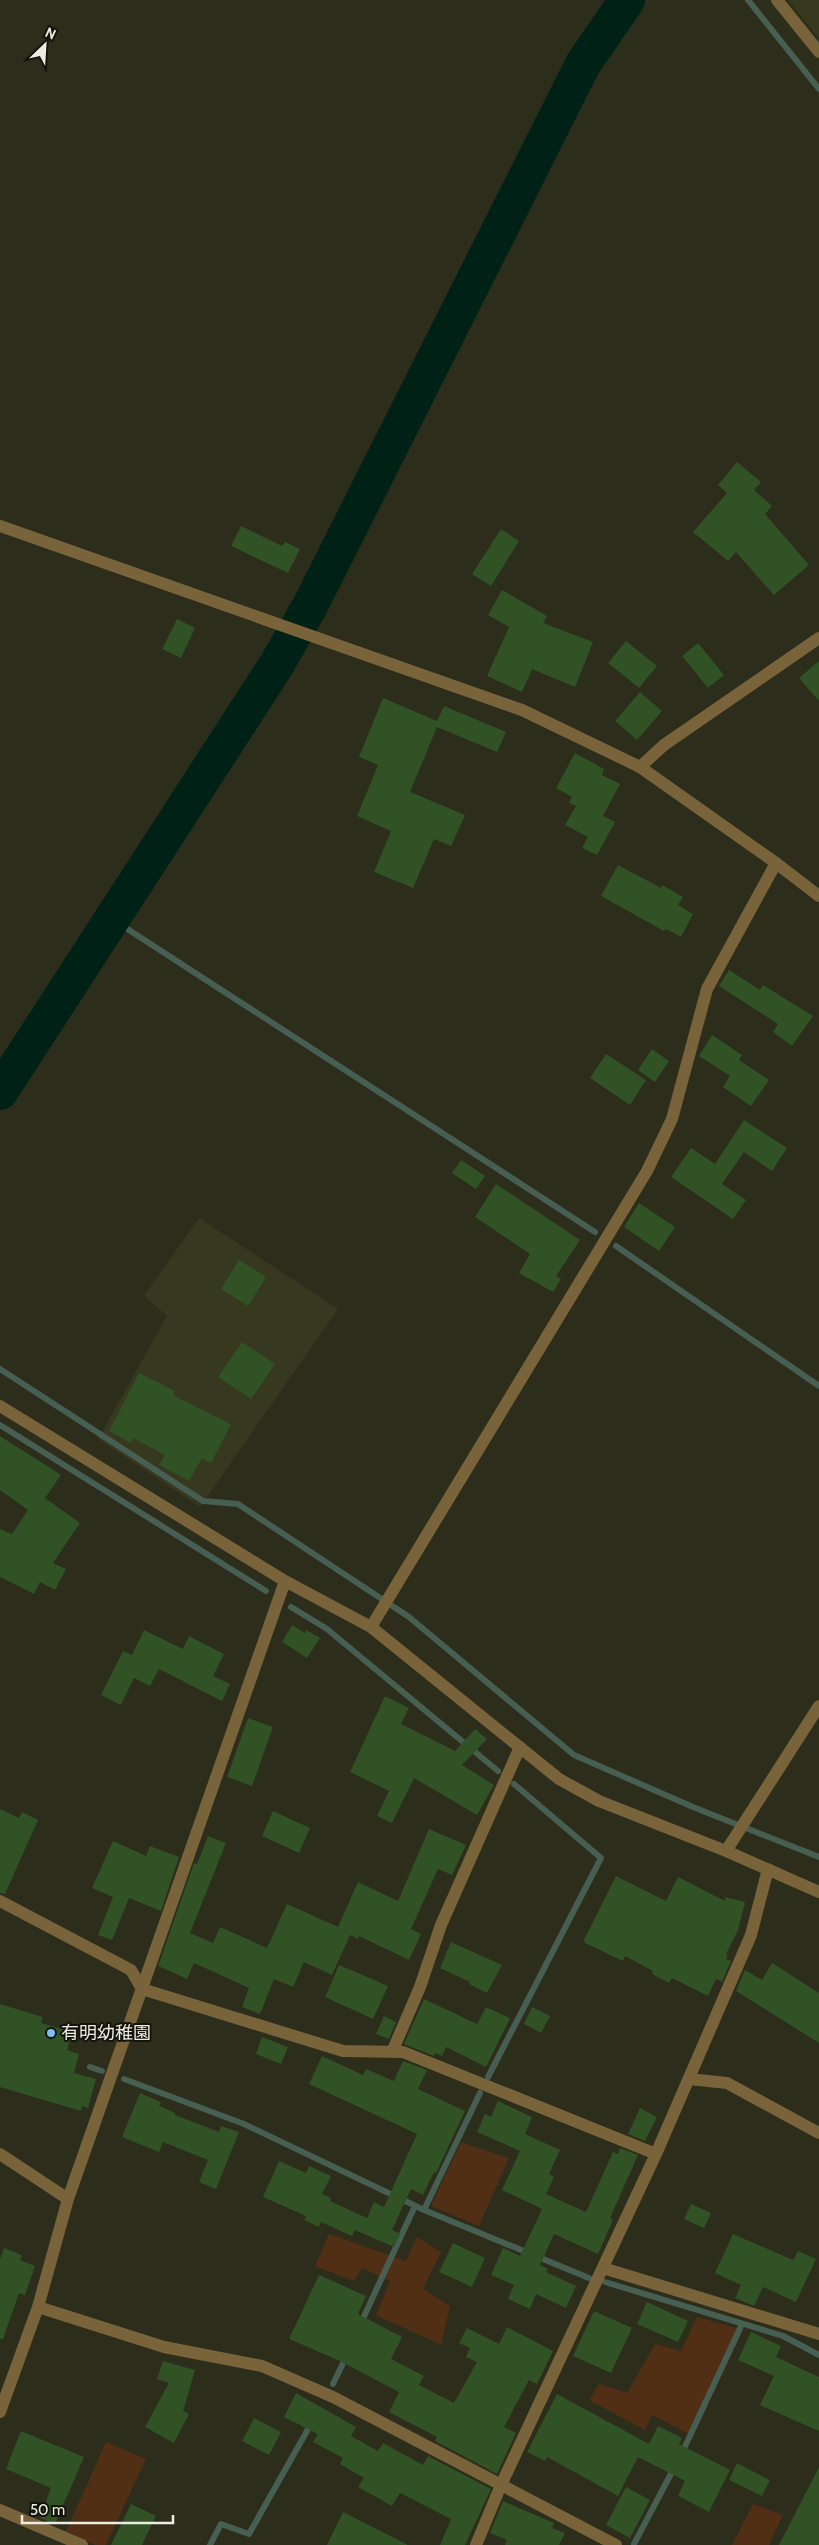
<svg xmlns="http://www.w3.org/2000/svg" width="819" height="2545" font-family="Cabin,'Noto Sans JP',sans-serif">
<rect width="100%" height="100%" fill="#2c2d1b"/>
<path fill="#373820" d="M 788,0 L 819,0 L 819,39 Z
M 199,1218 L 338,1309 L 200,1507 L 98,1439 L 167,1316 L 144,1296 Z"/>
<path fill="#512f14" d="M 461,2142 L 509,2158 L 479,2226 L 431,2206 Z
M 329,2234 L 406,2261 L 417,2237 L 441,2252 L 423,2289 L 450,2306 L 441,2345 L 376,2315 L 390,2281 L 362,2268 L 354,2281 L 315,2266 Z
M 697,2317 L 743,2330 L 693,2436 L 652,2415 L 645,2430 L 589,2400 L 599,2384 L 627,2393 L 655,2344 L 681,2351 Z
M 106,2442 L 146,2459 L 106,2545 L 95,2545 L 66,2531 Z
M 753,2504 L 783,2515 L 769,2545 L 732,2545 Z"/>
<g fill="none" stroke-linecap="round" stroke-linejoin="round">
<path stroke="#475e52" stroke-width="6" d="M 748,0 L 819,89
M 112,919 L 595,1232
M 616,1246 L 819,1386
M 0,1369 L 203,1501 L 238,1504 L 409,1617 L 574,1755 L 693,1807 L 819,1857
M 0,1425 L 266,1591
M 291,1607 L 327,1629 L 498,1771
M 90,2067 L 102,2071
M 488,2077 L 601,1858 L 514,1784
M 124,2079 L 244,2124 L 424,2210 L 589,2278
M 424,2210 L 480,2093
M 605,2282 L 783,2336 L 819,2355
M 360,2325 L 415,2206
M 333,2384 L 346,2357
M 681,2455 L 742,2324
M 634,2544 L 674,2468
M 210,2545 L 221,2524 L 249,2534 L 312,2422"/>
<path stroke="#002115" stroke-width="36" d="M 0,1092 L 277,664 L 311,604 L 583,64 L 627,0"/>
</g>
<path fill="#305225" d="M 737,462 L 761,482 L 754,490 L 772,506 L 765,514 L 809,565 L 774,595 L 736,552 L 728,561 L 693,532 L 727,493 L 718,485 Z
M 241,526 L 282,546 L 285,542 L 300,549 L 288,573 L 231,546 Z
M 501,529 L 519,541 L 491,586 L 472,574 Z
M 502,590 L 547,616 L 543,623 L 593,642 L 575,687 L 532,669 L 522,692 L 487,676 L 509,627 L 488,615 Z
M 177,619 L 195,628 L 181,658 L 162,649 Z
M 626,641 L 657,666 L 639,688 L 608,663 Z
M 698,643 L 724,675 L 708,688 L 682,656 Z
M 819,661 L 819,701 L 799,678 Z
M 640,692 L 662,711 L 637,740 L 615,721 Z
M 383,698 L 437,721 L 444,706 L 506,732 L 497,752 L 437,727 L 410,792 L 465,815 L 451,846 L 434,839 L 413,888 L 374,872 L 391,831 L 357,816 L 378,765 L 359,757 Z
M 575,753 L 604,769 L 602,775 L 620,784 L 603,816 L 615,822 L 597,855 L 582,848 L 588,837 L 565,825 L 576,806 L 569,803 L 572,797 L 556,788 Z
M 618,865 L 661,888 L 662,885 L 683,897 L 678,905 L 693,914 L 681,937 L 666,929 L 664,931 L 601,896 Z
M 729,970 L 760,990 L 763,985 L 813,1016 L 792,1046 L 773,1032 L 778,1024 L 719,986 Z
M 712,1035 L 742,1055 L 739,1060 L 769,1080 L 751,1106 L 723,1087 L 730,1076 L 699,1056 Z
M 652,1049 L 669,1061 L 655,1082 L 638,1070 Z
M 606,1054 L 646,1080 L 630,1105 L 590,1078 Z
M 744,1120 L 787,1148 L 772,1171 L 744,1152 L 722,1184 L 746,1200 L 733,1219 L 671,1177 L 691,1148 L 715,1164 Z
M 461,1160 L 485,1176 L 476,1189 L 452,1173 Z
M 496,1184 L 580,1240 L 556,1276 L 561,1279 L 553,1292 L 519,1273 L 530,1254 L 475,1217 Z
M 639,1203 L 675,1227 L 659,1251 L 624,1227 Z
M 239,1260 L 266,1277 L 248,1306 L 221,1289 Z
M 242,1342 L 275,1364 L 251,1399 L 218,1377 Z
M 139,1373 L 175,1391 L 173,1395 L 231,1424 L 211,1463 L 202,1458 L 189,1481 L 159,1465 L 165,1455 L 133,1438 L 131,1443 L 109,1431 Z
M 0,1436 L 61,1475 L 45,1498 L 80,1523 L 53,1563 L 66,1569 L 55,1590 L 40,1582 L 34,1594 L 0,1577 L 0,1529 L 12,1534 L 28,1510 L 0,1490 Z
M 292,1625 L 305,1633 L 306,1630 L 320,1638 L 307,1658 L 282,1642 Z
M 144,1630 L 183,1649 L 189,1636 L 224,1654 L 213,1676 L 230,1684 L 222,1701 L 159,1669 L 150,1686 L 134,1678 L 121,1705 L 101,1695 L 123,1651 L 132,1655 Z
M 385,1696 L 409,1708 L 401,1724 L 455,1751 L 475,1729 L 487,1739 L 462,1765 L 494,1785 L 477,1815 L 414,1778 L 392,1823 L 377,1816 L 389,1791 L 350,1772 Z
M 248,1718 L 273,1727 L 252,1786 L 227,1777 Z
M 0,1809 L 19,1818 L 22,1812 L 38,1820 L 5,1894 L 0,1893 Z
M 273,1811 L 310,1828 L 299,1853 L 262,1836 Z
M 429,1829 L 466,1845 L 452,1875 L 438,1869 L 411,1929 L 421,1934 L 409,1960 L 359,1936 L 358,1939 L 350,1935 L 332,1975 L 304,1962 L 293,1987 L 274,1979 L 260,2014 L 242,2007 L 249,1988 L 194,1963 L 187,1979 L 158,1966 L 194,1863 L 197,1864 L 208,1836 L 226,1843 L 190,1933 L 213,1943 L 220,1927 L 267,1948 L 287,1904 L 338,1927 L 358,1882 L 398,1901 Z
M 113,1841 L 146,1856 L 150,1846 L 179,1857 L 161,1911 L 129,1898 L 112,1940 L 98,1935 L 113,1897 L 92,1888 Z
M 616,1876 L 666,1901 L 678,1877 L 725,1901 L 725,1897 L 745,1902 L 738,1930 L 726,1954 L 728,1955 L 726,1959 L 731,1961 L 722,1982 L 716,1979 L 708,1996 L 672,1978 L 669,1983 L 652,1974 L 653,1971 L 625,1956 L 623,1961 L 583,1942 Z
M 451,1942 L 502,1965 L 487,1993 L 469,1984 L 470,1982 L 440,1968 Z
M 772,1963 L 819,1993 L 819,2043 L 736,1991 L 745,1970 L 762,1980 Z
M 339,1965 L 388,1986 L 373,2019 L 325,1997 Z
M 424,1999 L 477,2024 L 486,2007 L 510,2018 L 486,2067 L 446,2047 L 442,2056 L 435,2053 L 434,2056 L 404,2044 Z
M 0,2004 L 43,2017 L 41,2023 L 72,2032 L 67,2050 L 79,2054 L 74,2073 L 96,2079 L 88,2108 L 82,2106 L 81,2111 L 0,2087 Z
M 532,2007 L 550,2016 L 541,2033 L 524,2024 Z
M 384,2016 L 396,2022 L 389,2039 L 376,2034 Z
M 262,2037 L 288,2047 L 281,2064 L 256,2054 Z
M 322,2056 L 363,2075 L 366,2069 L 394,2081 L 403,2061 L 427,2070 L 418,2089 L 465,2111 L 436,2173 L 434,2172 L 423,2195 L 411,2189 L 392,2230 L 400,2234 L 394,2247 L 355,2230 L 352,2236 L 321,2222 L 319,2227 L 304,2220 L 306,2216 L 263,2197 L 279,2161 L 306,2173 L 309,2166 L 331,2176 L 322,2194 L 331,2198 L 330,2201 L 367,2218 L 374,2202 L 384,2207 L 417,2134 L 309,2084 Z
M 140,2093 L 161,2102 L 159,2106 L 175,2113 L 175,2115 L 219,2132 L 221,2126 L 239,2132 L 216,2189 L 199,2182 L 208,2160 L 163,2142 L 159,2152 L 122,2137 Z
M 498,2101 L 532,2117 L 525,2134 L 560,2150 L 549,2174 L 554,2177 L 546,2194 L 586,2212 L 613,2152 L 618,2154 L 620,2148 L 638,2155 L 610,2218 L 613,2220 L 598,2254 L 554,2234 L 540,2265 L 548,2269 L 546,2272 L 576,2286 L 566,2308 L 536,2294 L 530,2309 L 508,2299 L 514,2285 L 491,2275 L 503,2248 L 520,2256 L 542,2209 L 502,2190 L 520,2151 L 477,2132 L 485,2114 L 491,2117 Z
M 640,2108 L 657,2117 L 645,2141 L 628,2134 Z
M 691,2204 L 711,2213 L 704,2228 L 684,2219 Z
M 733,2234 L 793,2260 L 798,2251 L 816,2259 L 796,2302 L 763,2287 L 754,2306 L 735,2298 L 741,2285 L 715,2273 Z
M 453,2243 L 485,2258 L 472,2287 L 439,2272 Z
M 4,2248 L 22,2255 L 20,2260 L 35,2266 L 25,2295 L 19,2293 L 3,2339 L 0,2339 L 0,2259 Z
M 319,2275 L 366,2296 L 358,2314 L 402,2337 L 391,2359 L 424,2376 L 419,2385 L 454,2403 L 477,2362 L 466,2357 L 470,2348 L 459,2343 L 467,2328 L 499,2344 L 507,2327 L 553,2351 L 537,2384 L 529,2380 L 504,2427 L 516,2433 L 497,2474 L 435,2441 L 437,2437 L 389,2412 L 399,2392 L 338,2360 L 289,2339 Z
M 647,2302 L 688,2321 L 678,2342 L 637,2324 Z
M 594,2311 L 632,2328 L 611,2373 L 573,2356 Z
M 751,2332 L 781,2346 L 776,2357 L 819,2377 L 819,2431 L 760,2405 L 774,2376 L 738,2360 Z
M 163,2361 L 195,2370 L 183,2411 L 189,2414 L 174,2443 L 145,2427 L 169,2383 L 157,2379 Z
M 296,2393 L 356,2427 L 351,2436 L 378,2451 L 383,2443 L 423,2465 L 428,2456 L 491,2489 L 465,2545 L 440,2545 L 451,2519 L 400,2493 L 392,2506 L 358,2487 L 364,2478 L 340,2464 L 343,2458 L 313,2442 L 318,2434 L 284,2417 Z
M 557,2394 L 649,2444 L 658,2426 L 682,2438 L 679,2444 L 730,2470 L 709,2512 L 678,2496 L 685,2481 L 638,2457 L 618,2496 L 547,2457 L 545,2461 L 527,2452 Z
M 254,2418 L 281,2432 L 269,2455 L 242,2441 Z
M 21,2431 L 84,2457 L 55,2524 L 40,2518 L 51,2488 L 6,2469 Z
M 737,2463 L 770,2480 L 762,2496 L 729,2480 Z
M 819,2467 L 819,2545 L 779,2545 Z
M 626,2487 L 650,2500 L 630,2538 L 606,2525 Z
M 503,2501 L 554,2523 L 552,2528 L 565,2533 L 559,2545 L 505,2545 L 507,2540 L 490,2533 Z
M 131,2504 L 156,2516 L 142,2545 L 111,2545 Z
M 343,2512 L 408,2545 L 327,2545 Z"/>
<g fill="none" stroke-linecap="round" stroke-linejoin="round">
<path stroke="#78633a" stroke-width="12" d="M 777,0 L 819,52
M 640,767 L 664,745 L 819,638
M 0,1406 L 285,1581 L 371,1627 L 559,1779 L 599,1801 L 726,1851 L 819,1892
M 371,1627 L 647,1171 L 672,1119 L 707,989 L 776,863
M 726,1851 L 819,1706
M 0,1901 L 131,1970 L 142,1989 L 343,2051 L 403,2052 L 656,2154
M 392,2052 L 420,1987 L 441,1925 L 520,1747
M 689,2079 L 727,2083 L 819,2133
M 0,2154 L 68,2199
M 603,2268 L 819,2334
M 38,2307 L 164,2347 L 262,2366 L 333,2397 L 616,2545
M 0,2412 L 38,2307 L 68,2199 L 285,1581
M 0,2510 L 82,2545
M 476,2545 L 501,2485 L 656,2154 L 751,1935 L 768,1869"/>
<path stroke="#78633a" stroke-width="12" d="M 0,526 L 522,710 L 640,767 L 776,863 L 819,896"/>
</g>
<circle fill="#7ebdf9" stroke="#14140d" stroke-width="2" cx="51" cy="2033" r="5"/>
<g text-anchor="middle" stroke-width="4" stroke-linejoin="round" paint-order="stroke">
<g font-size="18" fill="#ecede2" stroke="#14140d" text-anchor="start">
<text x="61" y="2039">有明幼稚園</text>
</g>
</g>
<g transform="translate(45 45) rotate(25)" stroke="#14140d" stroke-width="4" paint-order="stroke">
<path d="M0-4L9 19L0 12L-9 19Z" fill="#ecede2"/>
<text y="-8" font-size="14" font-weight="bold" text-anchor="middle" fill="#ecede2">N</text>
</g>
<path d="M22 2515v8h151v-8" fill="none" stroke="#ecede2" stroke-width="2.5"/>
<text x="30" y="2515" font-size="15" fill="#ecede2" stroke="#14140d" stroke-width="4" paint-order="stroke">50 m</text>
</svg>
